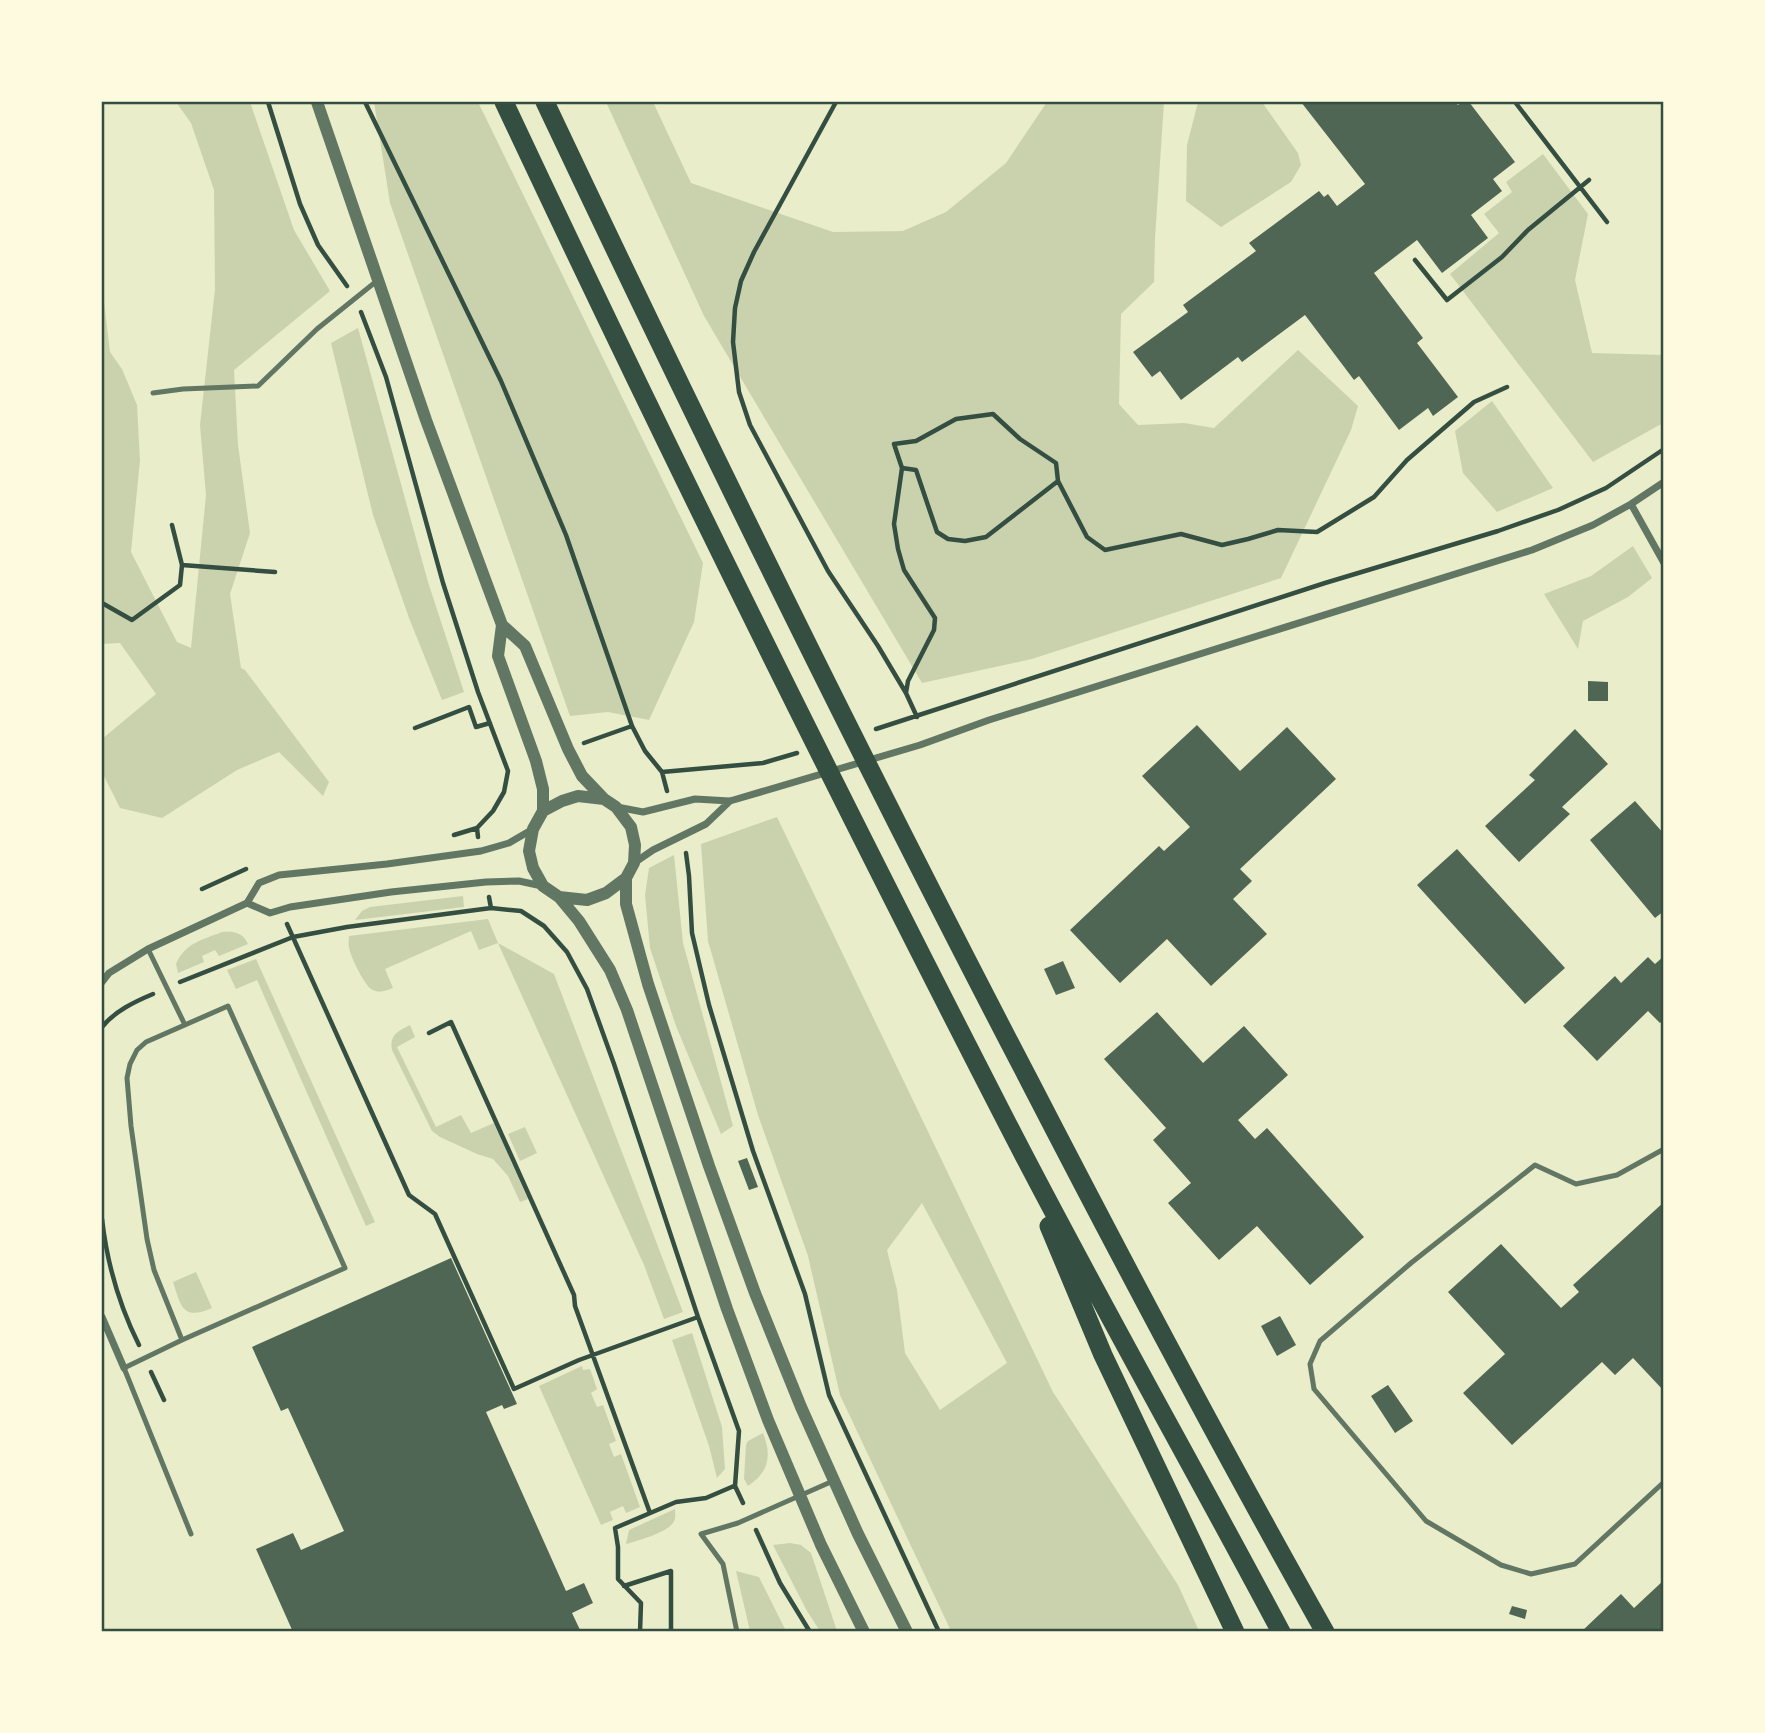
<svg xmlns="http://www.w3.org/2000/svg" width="1765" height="1733" font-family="Inter,sans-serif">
<rect width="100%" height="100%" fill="#e9edc9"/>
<path fill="#cad2ad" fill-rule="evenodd" d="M 176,102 L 250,102 L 294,230 L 330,291 L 234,370 L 238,445 L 250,533 L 230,594 L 241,668 L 245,670 L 329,782 L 323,796 L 279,752 L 237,770 L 162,818 L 120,808 L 102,772 L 102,739 L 156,694 L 120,643 L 102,644 L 102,285 L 110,352 L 122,369 L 137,405 L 140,460 L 131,552 L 177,642 L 191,648 L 206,495 L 200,425 L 215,289 L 214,190 L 191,123 Z
M 374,102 L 478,102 L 703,563 L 694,622 L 649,720 L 608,712 L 570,716 L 390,203 Z
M 606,102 L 653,102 L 691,183 L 833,232 L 903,231 L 946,212 L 1006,163 L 1047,102 L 1164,102 L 1155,238 L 1154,282 L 1121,314 L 1119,404 L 1138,425 L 1184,423 L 1214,428 L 1298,350 L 1358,406 L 1351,430 L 1281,578 L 1032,659 L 922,683 L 704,316 Z
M 1198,102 L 1265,102 L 1264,105 L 1298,153 L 1301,165 L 1291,182 L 1221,227 L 1186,201 L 1187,145 Z
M 1543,154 L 1588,214 L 1575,280 L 1592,353 L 1663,355 L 1663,423 L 1593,462 L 1450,274 L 1499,233 L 1484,214 L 1512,192 L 1506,182 Z
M 358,328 L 428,582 L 464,692 L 442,700 L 409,618 L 373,515 L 331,343 Z
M 1492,401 L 1553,488 L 1497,512 L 1463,473 L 1455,431 Z
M 1633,546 L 1652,578 L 1628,597 L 1583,621 L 1578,649 L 1544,594 L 1591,576 Z
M 777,817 L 1053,1392 L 1178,1585 L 1199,1631 L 951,1631 L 840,1395 L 808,1256 L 758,1115 L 708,941 L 701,844 ZM 922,1203 L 1007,1363 L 940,1410 L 905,1353 L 897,1290 L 887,1250 Z
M 674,855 L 683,943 L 733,1126 L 721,1134 L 676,1026 L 650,948 L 645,895 L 649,868 Z
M 463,896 L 464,907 L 355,920 L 362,911 L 370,907 Z
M 488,919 L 498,943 L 554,974 L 683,1312 L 664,1319 L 644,1265 L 498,943 L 479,950 L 471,931 L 385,969 L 393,988 C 385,991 379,994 371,989 C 364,984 350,956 349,947 C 348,943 349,940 349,936 Z
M 222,932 C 233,931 243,932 248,944 L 219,956 L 215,950 L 202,956 L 204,962 L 178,973 L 176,964 C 185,943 202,940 222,932 Z
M 256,959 L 375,1222 L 366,1226 L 257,980 L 236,989 L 227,970 Z
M 410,1025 L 415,1037 L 397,1047 L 436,1127 L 461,1115 L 471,1133 L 494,1123 L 528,1199 L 520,1202 L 508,1176 L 493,1159 L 477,1154 L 440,1137 L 432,1131 L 392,1050 C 389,1035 398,1031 410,1025 Z
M 525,1127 L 537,1153 L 520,1161 L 508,1134 Z
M 196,1272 L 212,1308 C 182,1321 181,1306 173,1282 Z
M 692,1333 L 722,1427 L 725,1469 L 717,1478 L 709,1446 L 672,1340 Z
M 582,1366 L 583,1370 L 590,1369 L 597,1389 L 591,1393 L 597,1407 L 603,1405 L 616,1441 L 609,1444 L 614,1457 L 621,1454 L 640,1507 L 626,1513 L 623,1506 L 610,1512 L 613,1520 L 601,1525 L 539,1386 Z
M 763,1433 C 772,1456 769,1472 748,1486 L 744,1479 L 746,1445 L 748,1441 Z
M 675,1509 C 675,1513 676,1518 674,1521 C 670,1532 637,1541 626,1544 L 629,1530 Z
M 790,1543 L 801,1545 L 811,1553 L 837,1631 L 820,1631 L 807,1611 L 773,1545 Z
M 736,1571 L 759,1577 L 786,1631 L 750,1631 Z"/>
<path fill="#4f6655" d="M 1301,102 L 1455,102 L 1458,105 L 1462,102 L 1469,102 L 1515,162 L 1493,179 L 1502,191 L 1471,215 L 1488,238 L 1442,273 L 1417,240 L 1374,273 L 1423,338 L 1417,343 L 1458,397 L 1433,416 L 1428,408 L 1399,430 L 1359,376 L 1354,380 L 1305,315 L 1242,362 L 1238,357 L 1181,400 L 1160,371 L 1152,377 L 1133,352 L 1188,312 L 1183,305 L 1256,251 L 1249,243 L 1319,191 L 1324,197 L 1328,194 L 1337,206 L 1365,184 Z
M 1588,681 L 1608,682 L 1608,701 L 1588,701 Z
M 1197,725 L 1240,771 L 1287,727 L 1336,779 L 1240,869 L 1252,881 L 1233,899 L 1267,934 L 1211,986 L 1167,939 L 1120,983 L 1070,930 L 1159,846 L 1164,851 L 1190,827 L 1142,776 Z
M 1575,729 L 1608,764 L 1562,807 L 1570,814 L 1519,862 L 1485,826 L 1535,780 L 1529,775 Z
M 1635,801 L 1664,834 L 1664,911 L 1655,918 L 1590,840 Z
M 1457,849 L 1565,968 L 1525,1004 L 1417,885 Z
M 1664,956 L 1664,1020 L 1660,1023 L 1648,1011 L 1597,1061 L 1563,1026 L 1615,976 L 1621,983 L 1648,957 L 1655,964 Z
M 1063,961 L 1075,988 L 1056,995 L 1044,969 Z
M 1157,1012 L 1203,1063 L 1244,1026 L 1288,1075 L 1238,1120 L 1255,1139 L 1267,1128 L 1364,1237 L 1310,1285 L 1257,1226 L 1219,1260 L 1168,1203 L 1191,1183 L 1153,1140 L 1166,1128 L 1104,1059 Z
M 747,1158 L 758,1187 L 749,1190 L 738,1161 Z
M 1664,1202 L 1664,1391 L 1633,1358 L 1615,1375 L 1602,1362 L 1512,1445 L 1463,1393 L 1505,1354 L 1448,1292 L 1501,1244 L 1561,1308 L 1579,1292 L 1573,1285 Z
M 451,1258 L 517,1404 L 504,1409 L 502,1405 L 486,1412 L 566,1591 L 584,1583 L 593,1603 L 572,1613 L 581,1632 L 293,1632 L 256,1549 L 293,1533 L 301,1550 L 344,1531 L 288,1408 L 281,1411 L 252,1347 Z
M 1280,1316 L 1296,1345 L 1277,1356 L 1261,1326 Z
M 1388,1385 L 1413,1421 L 1395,1433 L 1371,1396 Z
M 1664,1580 L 1664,1632 L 1581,1632 L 1621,1594 L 1634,1608 Z
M 1512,1606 L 1527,1610 L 1525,1619 L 1509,1614 Z"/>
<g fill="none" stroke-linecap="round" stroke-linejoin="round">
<path stroke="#344e41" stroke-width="4.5" d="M 268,102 L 300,204 L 318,245 L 347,286
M 365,102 L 501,381 L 566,535 L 632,726 L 645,751 L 662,772 L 667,791
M 836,102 L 754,252 L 741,281 L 735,308 L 733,342 L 739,392 L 750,425 L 828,571 L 878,646 L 906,693 L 917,717
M 1515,102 L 1607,222
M 1415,260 L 1447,300 L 1502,257 L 1528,230 L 1589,180
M 361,312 L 386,377 L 443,583 L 478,692 L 508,771 L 504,792 L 493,811 L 477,828 L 478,837
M 902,468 L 894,444 L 916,441 L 956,419 L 993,414 L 1020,439 L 1056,463 L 1058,481
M 172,525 L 182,565 L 275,572
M 102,603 L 132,620 L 180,585 L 182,565
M 906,693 L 908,681 L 934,630 L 935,618 L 904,570 L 898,549 L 894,524 L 902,468 L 916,470 L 937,532 L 948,539 L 965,541 L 986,537 L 1058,481 L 1087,537 L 1105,550 L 1181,534 L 1222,545 L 1248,539 L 1278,530 L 1317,532 L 1374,497 L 1407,460 L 1474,402 L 1507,387
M 415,728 L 469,707 L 476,727 L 490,723
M 876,729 L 1325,583 L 1498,531 L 1558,510 L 1606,488 L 1664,449
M 584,743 L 632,726
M 662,772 L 763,763 L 797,753
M 454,835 L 477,828
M 686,853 L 689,876 L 692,933 L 709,1005 L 753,1151 L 805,1294 L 829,1395 L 939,1632
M 202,889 L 246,869
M 489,897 L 491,908 L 521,911 L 544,926 L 567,952 L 587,989 L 614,1064 L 698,1317 L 739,1431 L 735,1486 L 743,1503
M 287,924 L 409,1195 L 435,1214 L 514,1389 L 579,1360 L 698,1317
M 180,982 L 293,937 L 347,927 L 491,908
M 102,1027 C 115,1011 134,1002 153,994
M 429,1033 L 451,1022 L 574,1295 L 575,1306 L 650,1513
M 102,1219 C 107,1263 119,1305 139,1345
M 151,1372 L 164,1400
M 756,1530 L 780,1583 L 810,1632
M 624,1586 L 671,1571 L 671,1632
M 640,1632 L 641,1603 L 618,1579 L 618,1547 L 615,1528 L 676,1502 L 706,1498 L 734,1486"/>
<path stroke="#617663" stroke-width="5" d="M 153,393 L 183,389 L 258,386 L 317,329 L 378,280
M 148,949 L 185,1025
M 1664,1149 L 1617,1175 L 1576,1184 L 1535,1165 L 1411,1263 L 1320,1341 L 1310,1364 L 1314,1389 L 1426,1521 L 1501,1565 L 1531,1574 L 1575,1564 L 1664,1482
M 182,1340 L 154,1270 L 147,1239 L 131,1126 L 127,1078 L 130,1064 L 137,1050 L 146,1042 L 228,1006 L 345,1268 L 182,1340 L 124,1368 L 191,1534
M 737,1632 L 723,1564 L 701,1534 L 738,1523 L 833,1481"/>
<path stroke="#617663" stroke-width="7" d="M 1631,504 L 1664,563
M 617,807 L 643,812 L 695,799 L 730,801 L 920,745 L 989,720 L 1532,550 L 1593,525 L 1631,504 L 1664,482
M 634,863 L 653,850 L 706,824 L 730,801
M 247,903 L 270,913 L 290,907 L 391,892 L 486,882 L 519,881 L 542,886
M 102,982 L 109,973 L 148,949 L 247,903 L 259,883 L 279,875 L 387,864 L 481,851 L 509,843 L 533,829
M 102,1317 L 124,1368"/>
<path stroke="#617663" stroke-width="12" d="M 317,102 L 426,420 L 502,625 L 498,656 L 536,761 L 543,789 L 543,811
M 502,625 L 525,646 L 568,749 L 582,776 L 604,799
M 578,796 L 604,799 L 616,807 L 631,827 L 635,845 L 634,863 L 626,878 L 606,893 L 587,900 L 559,897 L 543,886 L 533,868 L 529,851 L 533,829 L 543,811 L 562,801 Z
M 626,878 L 626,904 L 648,984 L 709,1166 L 755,1293 L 801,1407 L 858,1534 L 907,1632
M 559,897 L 579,921 L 610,970 L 627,1010 L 727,1309 L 768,1420 L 821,1545 L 864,1632"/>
<path stroke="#344e41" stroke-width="19" d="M 504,102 C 664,443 831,780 1003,1115 C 1092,1289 1189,1459 1281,1632
M 545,102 C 701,432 862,760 1031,1084 C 1126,1268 1223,1451 1325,1632
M 1049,1226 L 1103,1355 L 1235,1632"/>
</g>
<rect width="1765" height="1733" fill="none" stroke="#fefae0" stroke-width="206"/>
<rect x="103" y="103" width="1559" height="1527" fill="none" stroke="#344e41" stroke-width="2.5"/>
</svg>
